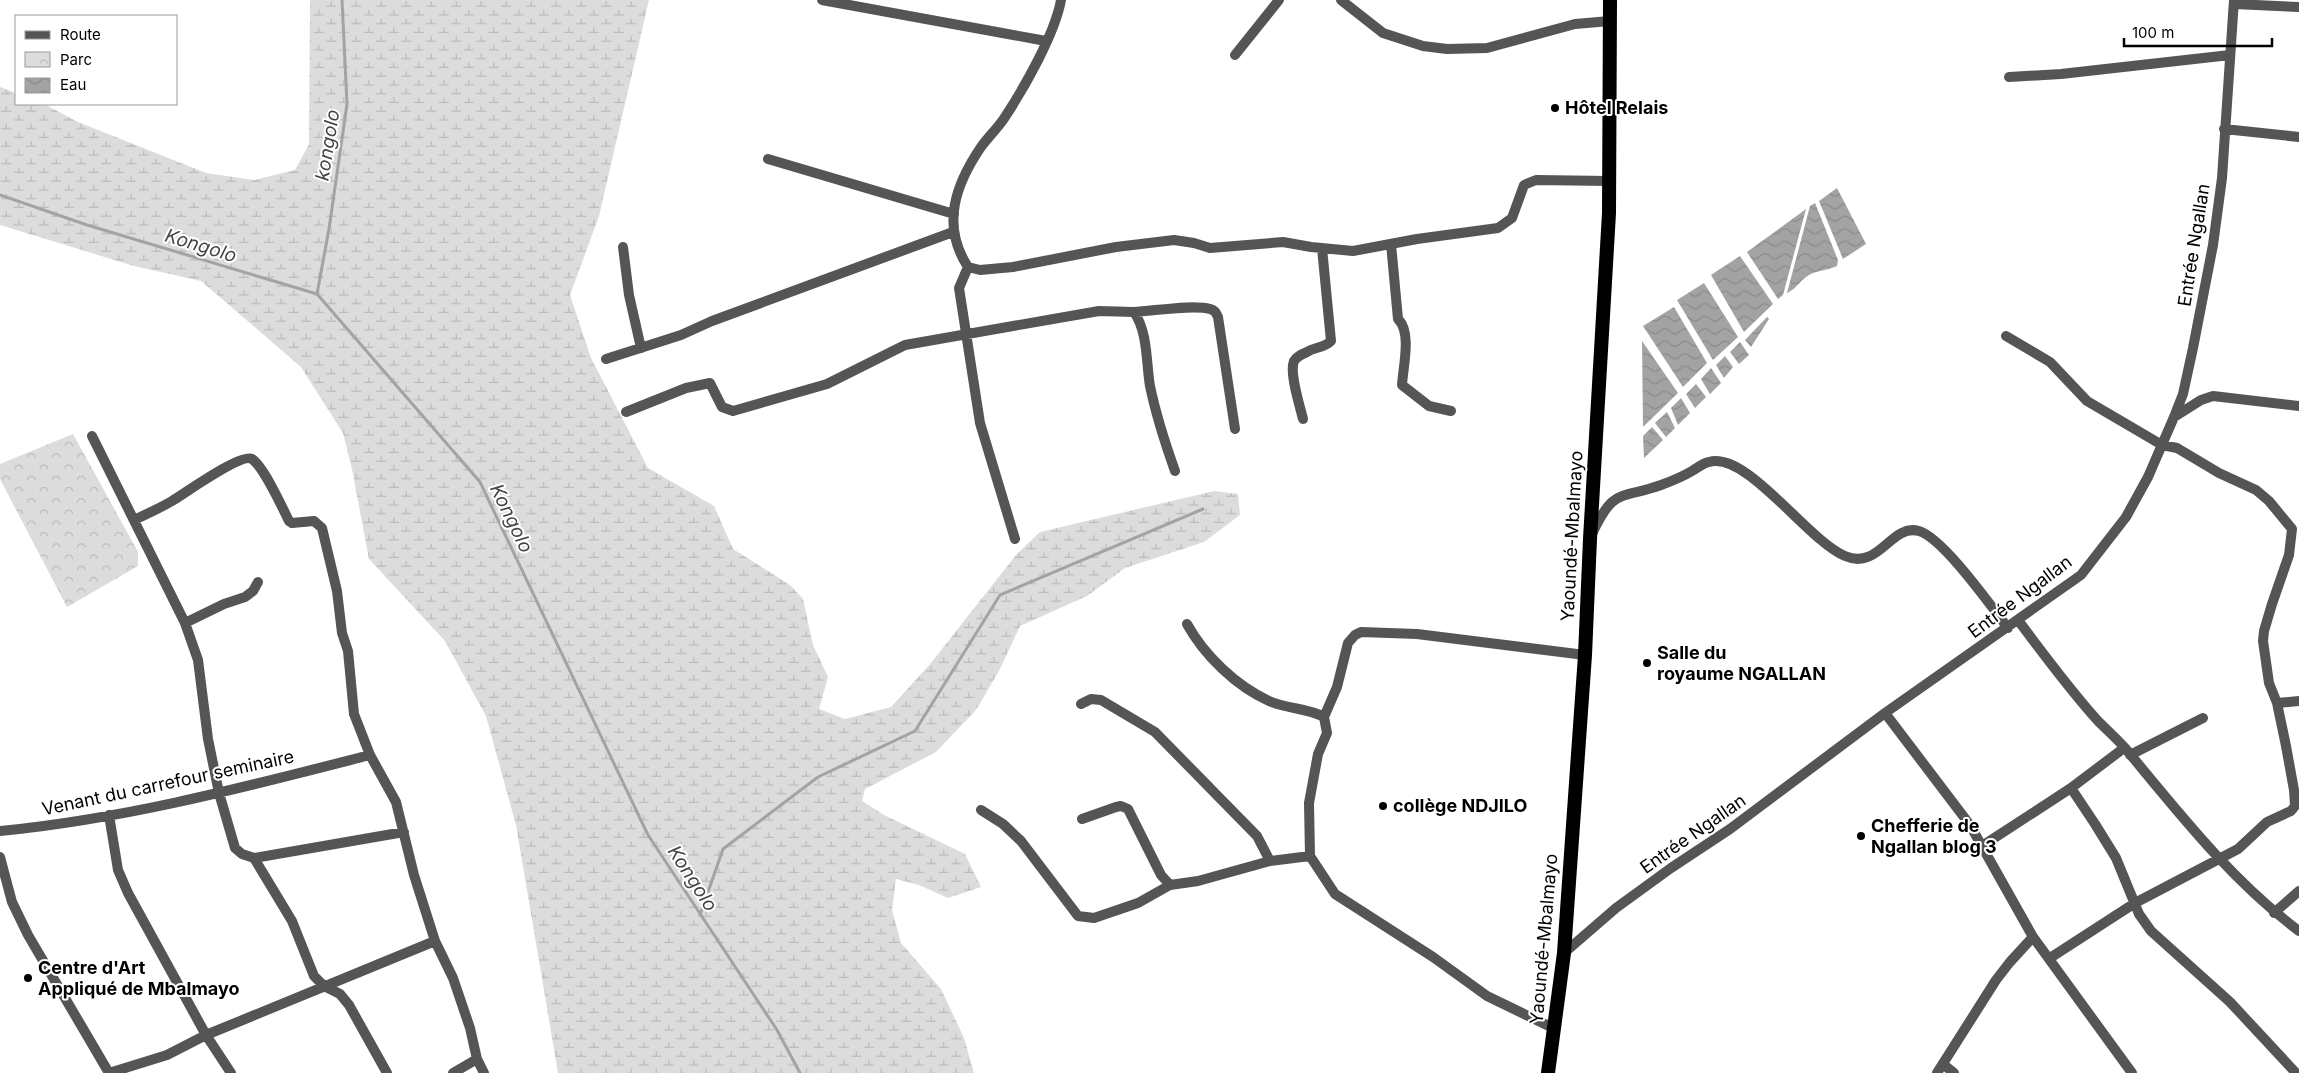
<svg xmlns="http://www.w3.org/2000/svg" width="2299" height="1073" font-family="Inter,sans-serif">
<defs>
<pattern id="wetland-marsh" width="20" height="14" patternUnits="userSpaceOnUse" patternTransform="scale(1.25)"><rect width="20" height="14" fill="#dcdcdc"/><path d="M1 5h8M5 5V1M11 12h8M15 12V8" fill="none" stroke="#bbb"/></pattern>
<pattern id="park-crowns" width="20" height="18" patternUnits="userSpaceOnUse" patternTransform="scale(1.25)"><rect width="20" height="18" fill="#dcdcdc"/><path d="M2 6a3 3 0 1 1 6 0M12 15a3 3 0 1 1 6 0" fill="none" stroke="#bbb"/></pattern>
<pattern id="water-waves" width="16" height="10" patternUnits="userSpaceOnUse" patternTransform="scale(1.25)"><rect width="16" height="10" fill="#a3a3a3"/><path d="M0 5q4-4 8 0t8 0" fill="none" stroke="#8b8b8b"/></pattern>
</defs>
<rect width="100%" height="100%" fill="#fff"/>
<path fill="url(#wetland-marsh)" d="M 310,0 L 649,0 L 599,216 L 570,295 L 591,358 L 648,468 L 714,506 L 733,549 L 790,585 L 803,599 L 813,645 L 828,677 L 819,709 L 845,719 L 891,707 L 931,663 L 1016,555 L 1040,532 L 1214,491 L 1238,494 L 1240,515 L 1204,542 L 1125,568 L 1087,596 L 1020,626 L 1000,669 L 976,710 L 936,752 L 865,789 L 862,801 L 884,815 L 965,854 L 981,887 L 948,898 L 919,885 L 896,879 L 892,910 L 901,943 L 941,989 L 964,1038 L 974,1073 L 558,1073 L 516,825 L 486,716 L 445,641 L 369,559 L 352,469 L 343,433 L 301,367 L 201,281 L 134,266 L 0,225 L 0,87 L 16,93 L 16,104 L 44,104 L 78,122 L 206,173 L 254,180 L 295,170 L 309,144 Z"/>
<path fill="url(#park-crowns)" d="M 73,434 L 138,552 L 138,566 L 67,607 L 0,479 L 0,464 Z"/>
<path fill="url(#water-waves)" d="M 1837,188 L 1866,244 L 1843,259 L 1819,201 Z
M 1815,203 L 1838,260 L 1837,266 C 1827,271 1815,270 1806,277 C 1799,282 1796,289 1787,293 L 1810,206 Z
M 1806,209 L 1783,295 L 1778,299 L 1747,252 Z
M 1740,256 L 1773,304 L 1744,332 L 1711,275 Z
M 1704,283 L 1738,337 L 1713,360 L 1677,300 Z
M 1674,307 L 1707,363 L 1683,387 L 1643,326 Z
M 1767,317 L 1769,319 L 1751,347 L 1745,340 Z
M 1642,341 L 1678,393 L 1643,427 Z
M 1740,342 L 1749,355 L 1739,364 L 1730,352 Z
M 1725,356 L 1733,367 L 1724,378 L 1716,365 Z
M 1711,368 L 1721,383 L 1710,394 L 1701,379 Z
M 1696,384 L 1706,397 L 1695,408 L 1686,394 Z
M 1681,398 L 1690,413 L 1678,425 L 1671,408 Z
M 1667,412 L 1675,428 L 1666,437 L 1655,423 Z
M 1652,427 L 1663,440 L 1644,458 L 1643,436 Z"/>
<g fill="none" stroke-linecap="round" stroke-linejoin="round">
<path stroke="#a3a3a3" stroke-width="3" d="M 0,195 L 87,225 L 317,294 L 480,482 L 648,835 L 777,1030 L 800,1073
M 317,294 L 329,229 L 347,104 L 342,0
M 700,915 L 723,849 L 818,777 L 915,731 L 1000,595 L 1203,509"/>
<path stroke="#555" stroke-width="10" d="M 822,0 L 1046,41
M 1061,0 C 1055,34 1024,88 1005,117 C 998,128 988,137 981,147 C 955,185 941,226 968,267 L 980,270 L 1013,267 L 1116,247 L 1174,240 L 1194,243 L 1210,248 L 1283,242 L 1311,247 L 1353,251 L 1417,239 L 1498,228 L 1512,218 L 1524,185 L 1536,180 L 1609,181
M 1341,0 L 1383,33 L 1423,46 L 1447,49 L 1487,48 L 1575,24 L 1610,21
M 2234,4 L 2299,7
M 1235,55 L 1279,0
M 2009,77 L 2061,74 L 2230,55
M 2224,129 L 2299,137
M 768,159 L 954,214
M 1391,244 L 1398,319 C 1412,332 1403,367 1402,385 L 1429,406 L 1451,411
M 623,247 L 629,295 L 641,348
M 968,267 L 959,288 L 980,423 L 1015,539
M 1134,312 C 1154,311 1193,304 1210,309 C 1215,310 1216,313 1218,317 L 1235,429
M 2006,336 L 2050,362 L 2087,401 L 2162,445 L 2177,448 L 2219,473 L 2256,490 L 2269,501 L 2292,529 L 2289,555 L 2272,604 L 2264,631 L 2263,641 L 2269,683 L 2277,703 L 2286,746 L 2294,790 L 2295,806 L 2291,811 L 2267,822 L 2238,849 L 2135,903 L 2050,958
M 606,359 L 681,335 L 712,321 L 953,232
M 626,412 L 686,388 L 710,383 L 722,407 L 733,411 L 827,384 L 905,345 L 1099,311 L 1134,312 C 1148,332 1146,362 1150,386 C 1156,415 1165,443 1175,471
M 2174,417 L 2201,400 L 2213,396 L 2299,406
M 1303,419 C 1300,406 1289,373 1294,361 C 1297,356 1302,354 1307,352 C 1315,347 1324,348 1331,341 L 1322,248
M 92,436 L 185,623 L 198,660 L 208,739 L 219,793 L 235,848 L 242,854 L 254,858 L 292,921 L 314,976 L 324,986 L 340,994 L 349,1005 L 387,1073
M 134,520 C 147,514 160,508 172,501 C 184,494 241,453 252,459 C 264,467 282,507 289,521 L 292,523 L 314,521 L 322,528 L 337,591 L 342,633 L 348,651 L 354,714 L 370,755 L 396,802 L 414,875 L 435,941 L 453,978 L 470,1028 L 477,1059 L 484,1073
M 1592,534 C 1614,487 1619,500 1661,485 C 1672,481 1682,477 1692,471 C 1697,468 1703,463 1709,462 C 1747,451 1807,540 1845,556 C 1879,571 1891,523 1919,531 C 1943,538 1991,606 2008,628
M 2018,620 C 2044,655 2069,689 2098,721 C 2107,730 2117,739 2125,748 C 2179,813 2231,880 2299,931
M 185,623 L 224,604 L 245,597 L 253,591 L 258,582
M 1187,624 C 1204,655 1236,686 1269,701 C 1287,709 1308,708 1324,717 L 1327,733 L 1318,754 L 1309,803 L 1310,856 L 1335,894 L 1433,957 L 1487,996 L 1555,1029
M 2277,703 L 2299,701
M 1081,704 L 1091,699 L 1101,700 L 1155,732 L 1257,836 L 1270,861
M 1885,713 L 1970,825 L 2033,937 L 2132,1073
M 1324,717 L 1337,687 L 1348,643 L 1355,635 L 1361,632 L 1417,634 L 1585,655
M 2130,755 L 2203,718
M 2071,788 L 2095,824 L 2116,858 L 2139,914 L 2151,931 L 2230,1002 L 2296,1073
M 981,810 L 1003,824 L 1021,841 L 1078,916 L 1094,918 L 1138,903 L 1170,885 L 1198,881 L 1270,861 L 1310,856
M 109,815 L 118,870 L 128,893 L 206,1035 L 231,1073
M 1082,819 L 1116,807 L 1121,806 L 1128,809 L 1161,875 L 1170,885
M 0,831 C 125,819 249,786 370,755
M 1982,846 L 2071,788 L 2124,748
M 0,857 L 12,902 L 28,935 L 109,1073
M 254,858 L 404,832
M 2274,913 L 2299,891
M 1564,953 L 1616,908 L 1671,868 L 1730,829 L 1885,713 L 2081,575 L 2126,517 L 2148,477 L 2174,417 L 2183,394 L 2193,348 L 2213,245 L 2222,178 L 2234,0
M 1944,1065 L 1954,1073
M 109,1073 L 167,1055 L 206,1035 L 435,941
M 453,1073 L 477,1059
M 1937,1073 L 1996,980 L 2010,962 L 2033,937"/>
<path stroke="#000" stroke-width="14" d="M 1548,1073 L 1564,953 L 1585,655 L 1590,539 L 1609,213 L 1610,0"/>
</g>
<g fill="#000" stroke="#fff" stroke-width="2">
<circle cx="1555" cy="108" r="5"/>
<circle cx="1647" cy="663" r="5"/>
<circle cx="1383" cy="806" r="5"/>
<circle cx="1861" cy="836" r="5"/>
<circle cx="28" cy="978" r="5"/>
</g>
<g text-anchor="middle" stroke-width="4" stroke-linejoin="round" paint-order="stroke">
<g font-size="18" font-weight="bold" fill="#000" stroke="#fff" text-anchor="start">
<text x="1565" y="114">Hôtel Relais</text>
<text x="1657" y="659">Salle du<tspan x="1657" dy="21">royaume NGALLAN</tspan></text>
<text x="1393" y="812">collège NDJILO</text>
<text x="1871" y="832">Chefferie de<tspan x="1871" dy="21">Ngallan blog 3</tspan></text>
<text x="38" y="974">Centre d'Art<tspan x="38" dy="21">Appliqué de Mbalmayo</tspan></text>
</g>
<g font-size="18" fill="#000" stroke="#fff">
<text transform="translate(2194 245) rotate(-81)" y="6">Entrée Ngallan</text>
<text transform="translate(1572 536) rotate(-87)" y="6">Yaoundé-Mbalmayo</text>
<text transform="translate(2020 597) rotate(-37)" y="6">Entrée Ngallan</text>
<text transform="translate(168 783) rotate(-12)" y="6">Venant du carrefour seminaire</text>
<text transform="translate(1693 834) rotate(-35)" y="6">Entrée Ngallan</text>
<text transform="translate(1544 939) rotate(-85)" y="6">Yaoundé-Mbalmayo</text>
</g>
<g font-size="19" font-style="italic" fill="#444" stroke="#fff">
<text transform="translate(327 145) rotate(-81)" y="7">kongolo</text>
<text transform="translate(201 245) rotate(17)" y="7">Kongolo</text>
<text transform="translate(512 518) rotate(64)" y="7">Kongolo</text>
<text transform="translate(693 878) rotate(57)" y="7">Kongolo</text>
</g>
</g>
<rect x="15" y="15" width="162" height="90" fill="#ffffff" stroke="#999999"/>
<rect x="25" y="31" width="25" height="8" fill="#555555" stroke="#999999"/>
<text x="60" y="40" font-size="15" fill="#000000">Route</text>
<rect x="25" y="52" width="25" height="15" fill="url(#park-crowns)" stroke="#999999"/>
<text x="60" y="65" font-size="15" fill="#000000">Parc</text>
<rect x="25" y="78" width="25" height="15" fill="url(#water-waves)" stroke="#999999"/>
<text x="60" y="90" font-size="15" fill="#000000">Eau</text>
<path d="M2124 38v8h148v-8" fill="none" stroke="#000000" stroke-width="2.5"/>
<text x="2132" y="38" font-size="15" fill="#000000" stroke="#ffffff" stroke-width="4" paint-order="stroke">100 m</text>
</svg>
